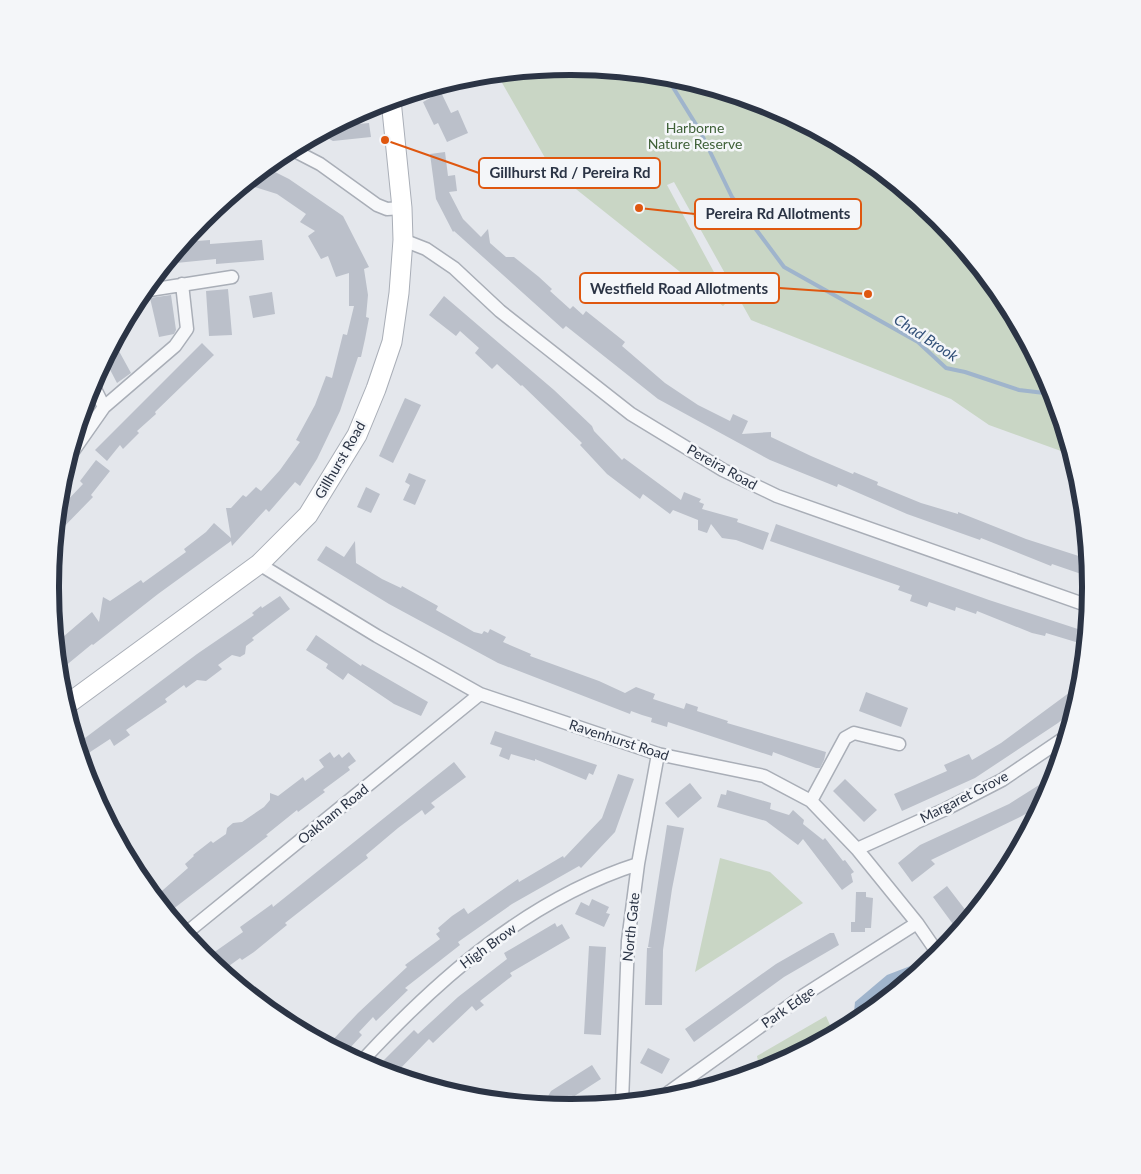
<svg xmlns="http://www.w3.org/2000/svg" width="1141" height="1174" font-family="Lato,sans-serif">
<rect width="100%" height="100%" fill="#e4e7ec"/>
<path fill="#c9d6c5" d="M 571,67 L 672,77 L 770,106 L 860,154 L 939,219 L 1003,298 L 1051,388 L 1072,455 L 989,425 L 951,399 L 751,320 L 674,182 L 667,185 L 729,300 L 723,306 L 552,170 L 497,74 Z
M 720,858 L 770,872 L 803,903 L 695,972 Z
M 826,1016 L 834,1034 L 760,1071 L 757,1056 Z"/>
<path fill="#9fb4cc" d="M 913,965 L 920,970 L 853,1023 L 855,1002 L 887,975 Z"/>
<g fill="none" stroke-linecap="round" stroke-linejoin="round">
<path stroke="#9fb4cc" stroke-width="4" d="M 666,76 L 700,131 L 732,197 L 784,267 L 918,342 L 946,368 L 965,372 L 1019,390 L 1053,394"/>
</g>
<path fill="#bbc0ca" d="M 438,86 L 451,113 L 458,110 L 468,133 L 447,142 L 438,123 L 434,125 L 423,102 L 432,97 L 428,89 Z
M 357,120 L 358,124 L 369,123 L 371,137 L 333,141 L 320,134 L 342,122 Z
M 445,152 L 448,176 L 455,175 L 457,191 L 449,192 L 463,219 L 481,237 L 488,229 L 490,243 L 506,257 L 514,257 L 539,277 L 552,289 L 550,291 L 570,309 L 573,306 L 583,315 L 586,311 L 625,342 L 622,346 L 665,383 L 698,405 L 730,421 L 733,414 L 748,421 L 742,434 L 771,432 L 771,437 L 811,456 L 853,474 L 854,472 L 878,482 L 877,485 L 921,503 L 958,514 L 958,512 L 1026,539 L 1088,559 L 1090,577 L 1052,564 L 1051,566 L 981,538 L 980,540 L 907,514 L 838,484 L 837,487 L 770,460 L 658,399 L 566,326 L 563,329 L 454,231 L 453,232 L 436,199 L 430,154 Z
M 264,169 L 273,171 L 289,179 L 343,216 L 369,267 L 364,269 L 368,295 L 366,317 L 369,318 L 365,339 L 361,357 L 358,357 L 340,411 L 317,459 L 300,486 L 295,482 L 269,512 L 266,509 L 232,546 L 231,541 L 158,594 L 93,645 L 92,644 L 58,672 L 56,643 L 92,612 L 99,622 L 103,597 L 110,601 L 141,580 L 143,583 L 186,552 L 184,549 L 206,532 L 214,523 L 231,538 L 226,508 L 231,508 L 243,495 L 246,497 L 256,487 L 261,491 L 280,470 L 300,442 L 296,440 L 315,405 L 326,376 L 332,378 L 343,334 L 347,335 L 354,306 L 349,306 L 349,273 L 336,277 L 328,256 L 321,259 L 308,236 L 315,231 L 300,222 L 306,214 L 277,194 L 245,184 Z
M 210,240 L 210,244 L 262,240 L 264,260 L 216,264 L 216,259 L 166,264 L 183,242 Z
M 228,289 L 232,335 L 209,336 L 206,291 Z
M 272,292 L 275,314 L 253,318 L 249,296 Z
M 171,295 L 176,330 L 174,334 L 159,337 L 150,298 Z
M 444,296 L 554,390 L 592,426 L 594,431 L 622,460 L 624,458 L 681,500 L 684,492 L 701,499 L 699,502 L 704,504 L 702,509 L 738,519 L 737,522 L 769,533 L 763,550 L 736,540 L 722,538 L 711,524 L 707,533 L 698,530 L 698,520 L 673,510 L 670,514 L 643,494 L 640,499 L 607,474 L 580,445 L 582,443 L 522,385 L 521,386 L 497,364 L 492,369 L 475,353 L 479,348 L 460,331 L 456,336 L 429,315 Z
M 114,342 L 131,373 L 117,383 L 105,360 Z
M 202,343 L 214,355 L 155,412 L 156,414 L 137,431 L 139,433 L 123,449 L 120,445 L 107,461 L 95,450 Z
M 405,398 L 421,405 L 393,463 L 379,456 Z
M 96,460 L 110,471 L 91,495 L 93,497 L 55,536 L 58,502 L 62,506 L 83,484 L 80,481 Z
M 409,473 L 426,480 L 415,505 L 403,500 L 410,485 L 405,482 Z
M 366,487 L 380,494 L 371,513 L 357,507 Z
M 776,524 L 989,600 L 1084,631 L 1079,643 L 1046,633 L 1045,636 L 1032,633 L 977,611 L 976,614 L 956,607 L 955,611 L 929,602 L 927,607 L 910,601 L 912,595 L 898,590 L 900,586 L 770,541 Z
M 355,541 L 356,563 L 382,579 L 401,588 L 402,586 L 438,606 L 436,610 L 474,632 L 482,634 L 484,631 L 488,633 L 490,629 L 506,637 L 503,642 L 531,654 L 530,656 L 599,681 L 625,693 L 636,687 L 655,694 L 653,699 L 684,709 L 686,703 L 698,707 L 697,711 L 728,721 L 727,723 L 826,752 L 824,760 L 820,768 L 816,768 L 773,752 L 772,756 L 668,722 L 667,727 L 651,722 L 652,718 L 642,715 L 631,711 L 630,714 L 498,663 L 389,604 L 317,560 L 326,546 L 344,557 Z
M 280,596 L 290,609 L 252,638 L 254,640 L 246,646 L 245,654 L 240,657 L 232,655 L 218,665 L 222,669 L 206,681 L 197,680 L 186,688 L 184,685 L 165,699 L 167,702 L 126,730 L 130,735 L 114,746 L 110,739 L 81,758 L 77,744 L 197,654 L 254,615 L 252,613 L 261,606 L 262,608 Z
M 316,635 L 361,666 L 362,664 L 428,702 L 421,716 L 394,704 L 348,673 L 343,680 L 326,668 L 328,664 L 306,650 Z
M 1081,684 L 1074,710 L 1058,723 L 975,778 L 902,811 L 894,794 L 947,771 L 944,765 L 969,754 L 972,760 L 1001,743 Z
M 866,692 L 908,708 L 901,727 L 859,711 Z
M 495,731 L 597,765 L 593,775 L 589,773 L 586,780 L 535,759 L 535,761 L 511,754 L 509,760 L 499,756 L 502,748 L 490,744 Z
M 330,752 L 334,758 L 339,754 L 342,758 L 349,752 L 356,761 L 348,767 L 350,770 L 323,790 L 325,792 L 298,812 L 297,810 L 266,835 L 268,836 L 168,913 L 155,897 L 188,868 L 185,864 L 194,856 L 193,855 L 211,841 L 213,843 L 226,834 L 227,828 L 233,823 L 242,822 L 264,807 L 270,800 L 270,793 L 278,796 L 303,777 L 305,781 L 324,767 L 319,760 Z
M 454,762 L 466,777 L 431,803 L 435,807 L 425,815 L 422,810 L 398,828 L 366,855 L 368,858 L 285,923 L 287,925 L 254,952 L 242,960 L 240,958 L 222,971 L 206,958 L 243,932 L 240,927 L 272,904 L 273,907 Z
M 618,774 L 634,779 L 615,832 L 581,868 L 579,866 L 512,904 L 458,942 L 460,945 L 405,988 L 408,990 L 376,1021 L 373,1017 L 359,1032 L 362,1035 L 348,1050 L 346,1048 L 342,1052 L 328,1045 L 358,1013 L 407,967 L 405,965 L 440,939 L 436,934 L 440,931 L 438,928 L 452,916 L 464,908 L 468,914 L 518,879 L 519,882 L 563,856 L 564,858 L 602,818 Z
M 1055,775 L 1042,805 L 1020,817 L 931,860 L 935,864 L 912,882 L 898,863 L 920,845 L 1009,804 Z
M 845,779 L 877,810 L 864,822 L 833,791 Z
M 690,783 L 702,798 L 678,818 L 665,803 Z
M 727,790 L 771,803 L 770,809 L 789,815 L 793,810 L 804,820 L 803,824 L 823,840 L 825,838 L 843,861 L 845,860 L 854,872 L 851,874 L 853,882 L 842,890 L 803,839 L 798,845 L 766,821 L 717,807 L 721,794 L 726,795 Z
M 667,825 L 684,828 L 672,889 L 663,950 L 662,1005 L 645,1005 L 647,948 L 652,948 L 648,947 Z
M 947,886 L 970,916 L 958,931 L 933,897 Z
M 856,892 L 866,892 L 866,897 L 873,898 L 871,928 L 865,928 L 865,932 L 851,932 L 851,922 L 855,922 Z
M 592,899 L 609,907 L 606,913 L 610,914 L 604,927 L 575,914 L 581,902 L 589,906 Z
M 555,923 L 557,927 L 562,924 L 570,938 L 510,973 L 512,976 L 480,1001 L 484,1005 L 476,1011 L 472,1006 L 433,1043 L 429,1039 L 394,1075 L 375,1069 L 414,1030 L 418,1034 L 458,997 L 507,959 L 504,953 Z
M 830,933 L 834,933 L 839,945 L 784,977 L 694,1042 L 685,1029 L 776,964 Z
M 589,946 L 606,947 L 601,1035 L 584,1034 Z
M 648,1048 L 670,1059 L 662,1074 L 640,1063 Z
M 592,1065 L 601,1079 L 559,1106 L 543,1105 L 551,1091 Z"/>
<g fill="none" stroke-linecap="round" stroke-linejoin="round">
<g stroke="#a9aeb7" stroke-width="15">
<path id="street" d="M 291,149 L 320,164 L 377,205 L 387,209 L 402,208
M 403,240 L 426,249 L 454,268 L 500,311 L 631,414 L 723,470 L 777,496 L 1089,606
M 143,291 L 232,277
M 92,383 L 104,407
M 69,457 L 104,407 L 175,346 L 187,329 L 182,284
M 259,564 L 377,636 L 480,694 L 658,754 L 764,776 L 811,801 L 857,849 L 917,923 L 939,955
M 811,801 L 845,738 L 854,733 L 899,744
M 857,849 L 946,809 L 1002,780 L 1067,736
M 185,934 L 480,694
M 361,1062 C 438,979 528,899 638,864
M 665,1098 L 669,1092 L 804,995 L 917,923
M 622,1102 L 628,941 L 638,864 L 658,754"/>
</g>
<g stroke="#a9aeb7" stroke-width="21">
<path id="secondary" d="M 65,706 L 259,564 L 308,515 L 357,435 L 376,389 L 392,342 L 399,293 L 403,240 L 402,208 L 391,100"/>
</g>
<use href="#street" stroke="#f7f8fa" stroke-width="12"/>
<use href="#secondary" stroke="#fff" stroke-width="19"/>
</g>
<g text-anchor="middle" stroke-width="5" stroke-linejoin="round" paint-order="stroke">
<g font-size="14" fill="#3f6138" stroke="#f4f6f9">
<text x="695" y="133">Harborne<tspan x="695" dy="16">Nature Reserve</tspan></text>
</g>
<g font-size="14" fill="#2b3445" stroke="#f4f6f9">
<text transform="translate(340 460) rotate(-60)" y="5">Gillhurst Road</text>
<text transform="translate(722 467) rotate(29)" y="5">Pereira Road</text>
<text transform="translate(619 740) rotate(18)" y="5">Ravenhurst Road</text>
<text transform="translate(964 797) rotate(-27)" y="5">Margaret Grove</text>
<text transform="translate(333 814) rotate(-39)" y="5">Oakham Road</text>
<text transform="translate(631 927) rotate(-84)" y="5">North Gate</text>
<text transform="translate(488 946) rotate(-36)" y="5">High Brow</text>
<text transform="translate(788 1007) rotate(-35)" y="5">Park Edge</text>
</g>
<g font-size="15" font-style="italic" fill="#34527a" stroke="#f4f6f9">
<text transform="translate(926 338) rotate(33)" y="5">Chad Brook</text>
</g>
</g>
<path d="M0 0H1141V1174H0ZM570 75H571A511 511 0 0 1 1082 586V588A511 511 0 0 1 571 1099H570A511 511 0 0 1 59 588V586A511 511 0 0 1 570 75Z" fill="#f4f6f9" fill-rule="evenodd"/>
<path fill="none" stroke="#2b3445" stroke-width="6" d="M570 75H571A511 511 0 0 1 1082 586V588A511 511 0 0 1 571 1099H570A511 511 0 0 1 59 588V586A511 511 0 0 1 570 75Z"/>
<path fill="none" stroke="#df570f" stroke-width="2" d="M385 140L479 173M639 208L695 214M868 294L779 288"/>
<g fill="#df570f" stroke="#f4f6f9" stroke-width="2">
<circle cx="385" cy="140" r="5"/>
<circle cx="639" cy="208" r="5"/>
<circle cx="868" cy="294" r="5"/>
</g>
<g fill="#f4f6f9" stroke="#df570f" stroke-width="2">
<rect x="479" y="158" width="181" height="30" rx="5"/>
<rect x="695" y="199" width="166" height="30" rx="5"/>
<rect x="580" y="273" width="199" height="30" rx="5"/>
</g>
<g font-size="15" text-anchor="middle" font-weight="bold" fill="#2b3445">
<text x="570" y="178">Gillhurst Rd / Pereira Rd</text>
<text x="778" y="219">Pereira Rd Allotments</text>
<text x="679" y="294">Westfield Road Allotments</text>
</g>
</svg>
